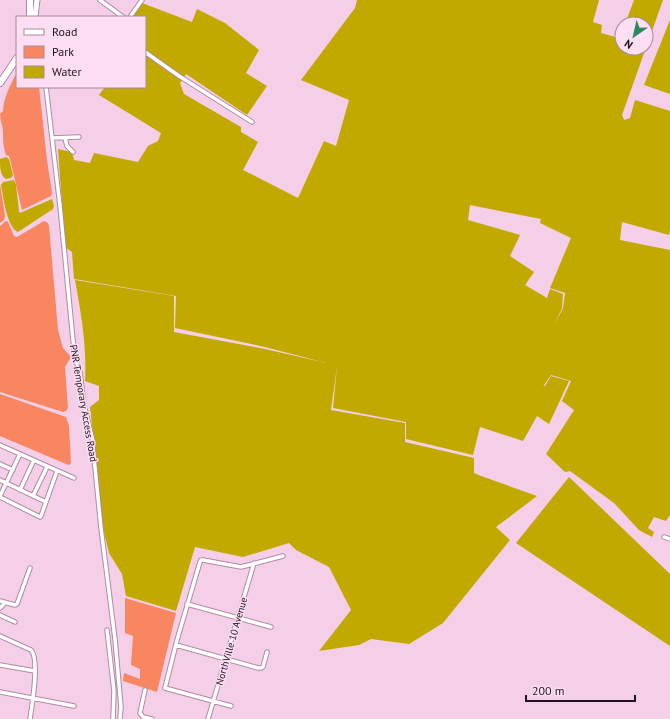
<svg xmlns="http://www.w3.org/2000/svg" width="670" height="719" font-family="'PT Sans',sans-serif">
<rect width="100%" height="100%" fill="#f5cee7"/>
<path fill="#f88660" d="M 17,72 L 17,87 L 39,87 L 47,160 L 52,193 L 51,196 L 22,210 L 10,159 L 9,156 L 6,155 C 3,145 3,141 3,131 C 3,126 0,120 0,114 L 3,111 C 4,96 10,86 17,72 Z
M 0,184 L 5,216 L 4,220 L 0,223 Z
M 6,221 L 8,222 L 14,236 L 17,237 L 44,221 L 48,223 L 49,226 L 58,330 L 63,348 L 71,357 L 65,367 L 68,408 L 66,411 L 63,412 L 0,392 L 0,226 Z
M 0,394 L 66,417 L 69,426 L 71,463 L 69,465 L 66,464 L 0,436 Z
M 125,598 L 176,613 L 157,692 L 123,681 L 124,673 L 140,679 L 140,669 L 131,665 L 133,636 L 125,633 Z"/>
<path fill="#c1a900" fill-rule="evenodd" d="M 357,0 L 599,0 L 593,22 L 602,25 L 601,33 L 619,38 L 622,31 L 622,48 L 646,48 L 646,24 L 625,24 L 634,0 L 663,0 L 622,115 L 624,120 L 630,118 L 635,100 L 670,111 L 670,230 L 669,235 L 622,222 L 620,240 L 670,250 L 670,515 L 666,521 L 654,517 L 648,528 L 654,532 L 652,537 L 639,530 L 614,503 L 570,471 L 565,472 L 546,454 L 574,410 L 562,401 L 571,381 L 551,375 L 544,385 L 541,383 L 545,386 L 551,376 L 569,381 L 549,424 L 537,416 L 523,441 L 480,427 L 473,455 L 406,439 L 406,422 L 333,408 L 337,366 L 331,410 L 405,423 L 405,442 L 474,458 L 474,473 L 481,476 L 537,496 L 496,527 L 510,540 L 443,623 L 409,644 L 371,639 L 359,645 L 319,651 L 351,610 L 329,567 L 296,550 L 289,543 L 243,557 L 195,547 L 176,611 L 126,596 L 122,574 L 109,553 L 98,507 L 95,453 L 90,407 L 99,400 L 99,386 L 85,381 C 87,347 81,313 75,280 L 174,296 L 174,332 L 265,349 L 326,363 L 265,347 L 175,328 L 176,296 L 74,279 L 72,252 L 65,247 L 58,149 L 72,152 L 74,160 L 90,163 L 94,153 L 138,162 L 148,146 L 158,141 L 161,133 L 99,95 L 105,87 L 145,87 L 145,17 L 128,17 L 142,3 L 192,22 L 197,9 L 225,23 L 259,50 L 246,73 L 267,86 L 247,115 L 186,74 L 180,83 L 184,94 L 241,127 L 241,132 L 258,142 L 243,170 L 298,198 L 324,141 L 336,146 L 349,100 L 301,80 L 355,8 ZM 470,205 L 541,219 L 540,223 L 571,238 L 550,288 L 565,293 L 563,308 L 555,324 L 562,308 L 563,294 L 550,289 L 547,298 L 525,285 L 534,272 L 510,256 L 520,235 L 468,220 Z
M 670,20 L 670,94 L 644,85 Z
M 6,157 L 9,159 L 13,175 L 11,178 L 6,179 C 0,176 0,166 0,159 Z
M 14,180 L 16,185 L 19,211 L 20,213 L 52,199 L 54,206 L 53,209 L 18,232 C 7,228 3,196 1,185 L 3,182 Z
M 569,477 L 670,574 L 670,646 L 516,543 Z"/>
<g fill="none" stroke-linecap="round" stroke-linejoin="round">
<g stroke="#af8ba3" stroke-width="5.5">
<path id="minor" d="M 100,0 L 123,17
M 130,17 L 142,0
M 145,52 L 179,76 L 252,122
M 46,87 L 60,206 L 73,340 L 76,361 L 80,372 L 84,405 L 92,437 L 101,528 L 115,639 L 121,707 L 120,719
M 52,138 L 79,137
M 65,138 L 67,146 L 73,152
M 0,445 L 74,478
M 0,464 L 13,470
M 0,480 L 46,502
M 20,490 L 34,460
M 0,496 L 20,454
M 33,496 L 47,467
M 0,497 L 40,517 L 41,516 L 57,471
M 664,537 L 670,539
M 0,601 L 15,605 L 17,604 L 30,568
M 187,604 L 271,627
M 0,608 L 5,603
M 0,615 L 15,622
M 107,630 L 114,691 L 113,719
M 0,636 L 31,650 C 40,659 32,705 30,719
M 176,645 L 258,668 L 261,668 L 263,667 L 267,652
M 0,665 L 35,671
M 145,690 L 140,713 L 143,717 L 152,719
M 0,692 L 74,706
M 231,706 L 165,688 L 177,640 L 200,562 L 201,560 L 203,560 L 241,567 L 283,556
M 208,719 L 254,563"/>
</g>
<g stroke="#af8ba3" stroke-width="7">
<path id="secondary" d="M 35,17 L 37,0"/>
</g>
<g stroke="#af8ba3" stroke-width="8">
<path id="trunk" d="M 30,17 L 30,0
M 0,83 L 17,58"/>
</g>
<use href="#minor" stroke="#fff" stroke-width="3.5"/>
<use href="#secondary" stroke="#fff" stroke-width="5"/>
<use href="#trunk" stroke="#fff" stroke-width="6"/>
</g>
<g text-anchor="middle" stroke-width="3" stroke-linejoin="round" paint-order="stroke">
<g font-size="10" fill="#20121b" stroke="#fddef2">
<text transform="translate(84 403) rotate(80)" y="4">PNR Temporary Access Road</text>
<text transform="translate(231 641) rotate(-74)" y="4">NorthVille 10 Avenue</text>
</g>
</g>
<rect x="16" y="16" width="130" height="72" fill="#fddef2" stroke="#a58c9c"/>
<rect x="24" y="29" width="20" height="6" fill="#ffffff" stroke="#a58c9c"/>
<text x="52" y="36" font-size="12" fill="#20121b">Road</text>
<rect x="24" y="46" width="20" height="12" fill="#f88660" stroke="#a58c9c"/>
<text x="52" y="56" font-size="12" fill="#20121b">Park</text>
<rect x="24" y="66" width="20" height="12" fill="#c1a900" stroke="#a58c9c"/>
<text x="52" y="76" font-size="12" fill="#20121b">Water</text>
<g transform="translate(634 36) rotate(214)"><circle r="19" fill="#fddef2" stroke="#a58c9c"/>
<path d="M0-3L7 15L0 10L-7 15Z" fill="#2e885d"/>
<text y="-6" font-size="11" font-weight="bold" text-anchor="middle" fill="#20121b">N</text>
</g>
<path d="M526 695v6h109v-6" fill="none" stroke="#20121b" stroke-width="2"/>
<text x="532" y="695" font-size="12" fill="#20121b" stroke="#fddef2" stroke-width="3" paint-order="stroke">200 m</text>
</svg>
